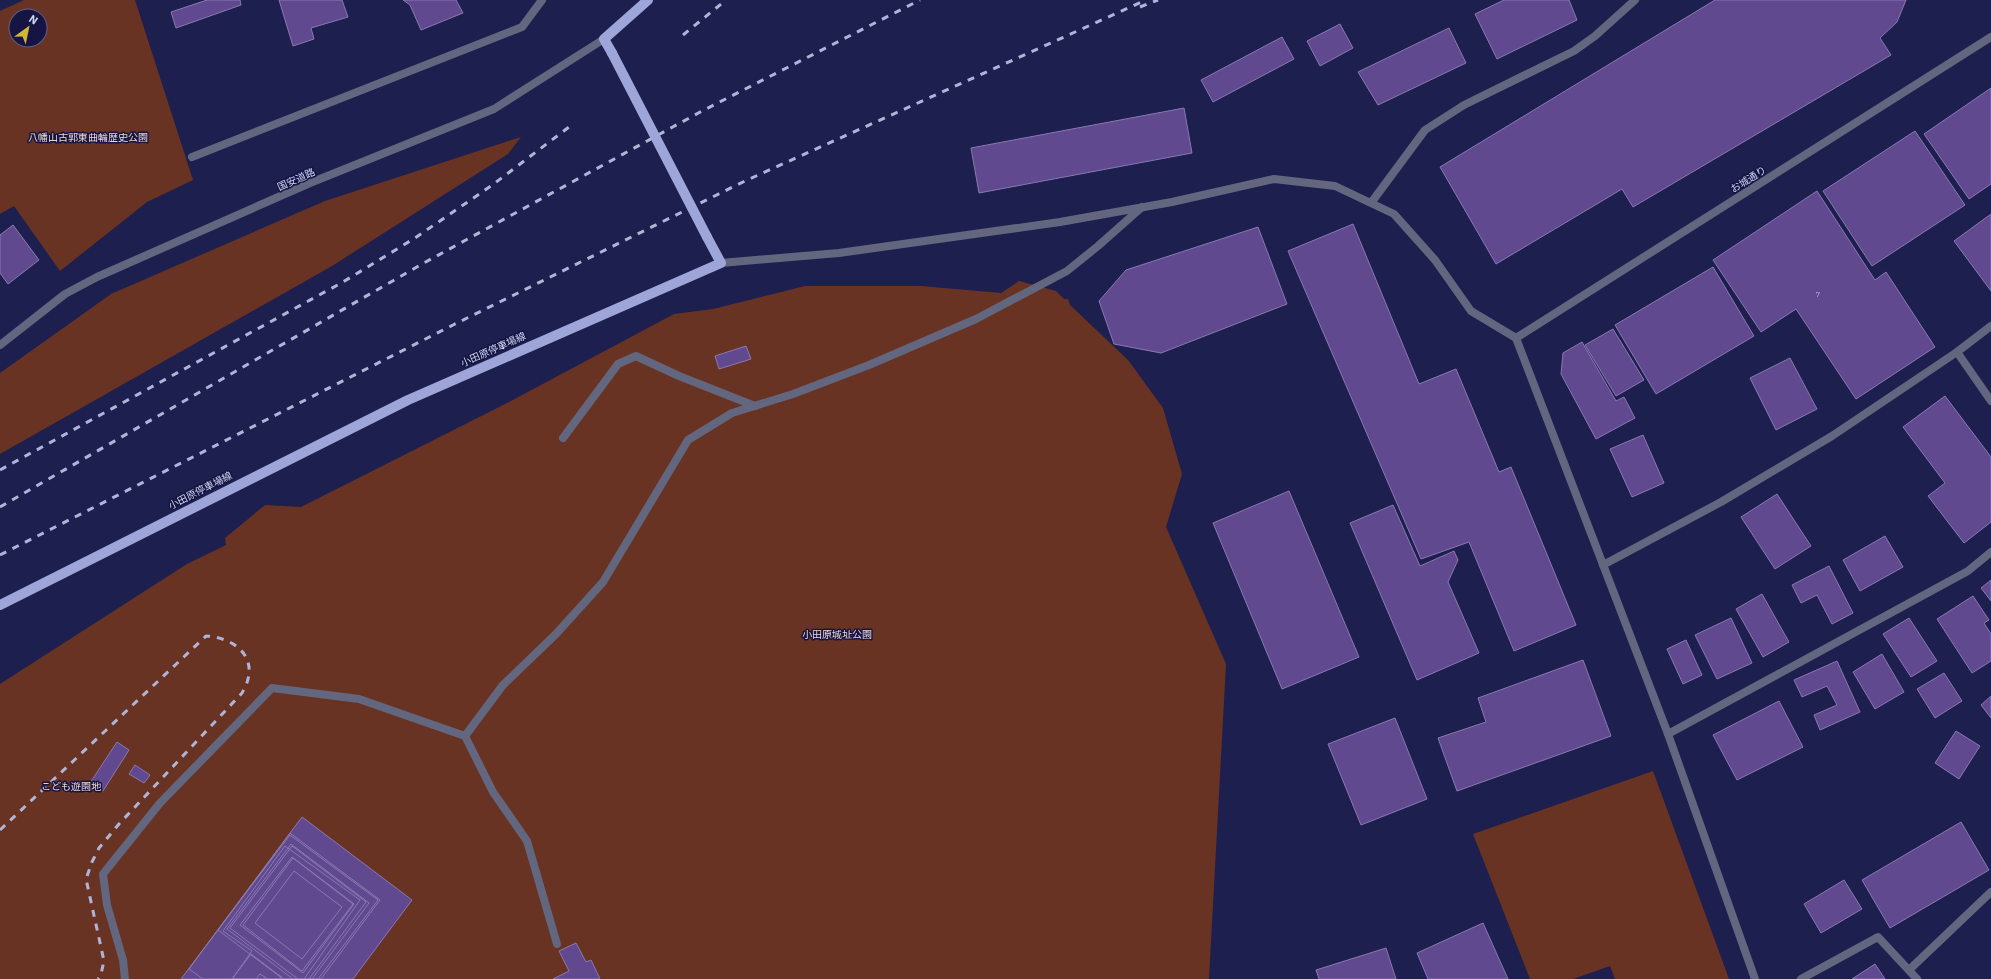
<svg xmlns="http://www.w3.org/2000/svg" width="1991" height="979" font-family="'IBM Plex Sans','Noto Sans JP',sans-serif">
<rect width="100%" height="100%" fill="#1d1f4e"/>
<path fill="#693323" fill-rule="evenodd" d="M 24,0 L 135,0 L 193,180 L 147,202 L 60,271 L 14,206 L 0,214 L 0,11 ZM 16,16 L 40,16 L 40,40 L 16,40 Z
M 521,137 L 508,154 L 332,266 L 0,454 L 0,373 L 111,294 L 325,201 Z
M 1019,281 L 1056,291 L 1064,299 L 1068,299 L 1070,305 L 1128,360 L 1163,408 L 1182,474 L 1166,527 L 1226,664 L 1209,979 L 0,979 L 0,684 L 187,564 L 226,545 L 225,538 L 265,505 L 301,507 L 509,402 L 674,314 L 713,309 L 805,286 L 921,286 L 1001,293 Z
M 1653,771 L 1729,979 L 1615,979 L 1610,966 L 1573,979 L 1530,979 L 1473,834 Z"/>
<path fill="#614990" stroke="#8979b1" d="M 207,0 L 240,0 L 241,5 L 176,28 L 171,12 Z
M 279,0 L 342,0 L 348,17 L 311,28 L 314,39 L 293,46 Z
M 403,0 L 456,0 L 463,13 L 421,30 L 410,5 Z
M 1504,0 L 1569,0 L 1577,20 L 1497,59 L 1475,14 Z
M 1715,0 L 1906,0 L 1897,22 L 1880,38 L 1891,55 L 1633,207 L 1622,189 L 1496,264 L 1440,167 Z
M 1340,24 L 1353,48 L 1320,66 L 1307,41 Z
M 1449,28 L 1466,63 L 1378,105 L 1358,72 Z
M 1282,37 L 1294,59 L 1213,102 L 1201,80 Z
M 1991,88 L 1991,184 L 1969,199 L 1924,134 Z
M 1184,108 L 1192,153 L 979,193 L 971,148 Z
M 1915,131 L 1965,205 L 1872,266 L 1823,191 Z
M 1817,191 L 1875,280 L 1886,272 L 1935,347 L 1856,399 L 1796,309 L 1761,332 L 1713,260 Z
M 1991,214 L 1991,291 L 1954,241 Z
M 1353,224 L 1419,384 L 1456,369 L 1499,472 L 1511,467 L 1576,625 L 1514,651 L 1469,542 L 1421,559 L 1288,251 Z
M 13,225 L 39,260 L 8,284 L 0,273 L 0,235 Z
M 1258,227 L 1287,304 L 1161,353 L 1114,344 L 1099,301 L 1126,270 Z
M 1713,267 L 1754,336 L 1656,394 L 1615,325 Z
M 1613,329 L 1644,380 L 1616,396 L 1585,345 Z
M 1582,342 L 1616,401 L 1624,397 L 1635,418 L 1596,439 L 1561,374 L 1563,353 Z
M 746,346 L 751,359 L 719,369 L 715,356 Z
M 1790,358 L 1817,409 L 1776,430 L 1750,378 Z
M 1945,396 L 1991,457 L 1991,522 L 1964,543 L 1928,496 L 1945,483 L 1903,427 Z
M 1643,435 L 1664,483 L 1632,497 L 1610,449 Z
M 1289,491 L 1359,657 L 1282,689 L 1213,523 Z
M 1777,494 L 1811,546 L 1775,569 L 1741,517 Z
M 1393,505 L 1420,566 L 1454,551 L 1458,560 L 1448,582 L 1479,653 L 1417,680 L 1350,523 Z
M 1885,536 L 1903,567 L 1860,591 L 1843,560 Z
M 1829,566 L 1853,613 L 1832,624 L 1817,595 L 1801,603 L 1792,585 Z
M 1991,580 L 1991,601 L 1981,588 Z
M 1762,594 L 1789,642 L 1763,657 L 1736,609 Z
M 1973,596 L 1989,620 L 1984,623 L 1991,634 L 1991,661 L 1972,673 L 1937,619 Z
M 1731,618 L 1752,663 L 1717,679 L 1695,635 Z
M 1909,618 L 1937,661 L 1911,677 L 1883,634 Z
M 1686,640 L 1702,675 L 1683,684 L 1667,649 Z
M 1882,654 L 1904,692 L 1875,709 L 1853,672 Z
M 1583,660 L 1611,736 L 1457,791 L 1438,738 L 1486,722 L 1478,698 Z
M 1837,661 L 1860,712 L 1820,730 L 1814,715 L 1837,705 L 1827,686 L 1802,697 L 1794,680 Z
M 1944,673 L 1962,701 L 1935,718 L 1917,689 Z
M 1991,696 L 1991,718 L 1981,705 Z
M 1779,701 L 1803,747 L 1737,780 L 1713,735 Z
M 1395,718 L 1427,799 L 1361,825 L 1328,744 Z
M 1956,731 L 1980,746 L 1959,779 L 1935,763 Z
M 117,742 L 129,750 L 103,791 L 90,783 Z
M 135,765 L 150,775 L 144,783 L 129,774 Z
M 302,817 L 412,900 L 353,979 L 181,979 Z
M 1961,822 L 1989,870 L 1890,928 L 1862,880 Z
M 290,833 L 380,900 L 321,979 L 203,979 L 189,969 Z
M 290,835 L 378,900 L 318,979 L 283,979 L 218,930 Z
M 291,844 L 369,903 L 312,979 L 293,979 L 227,929 Z
M 285,846 L 360,900 L 304,979 L 268,979 L 260,974 L 256,979 L 232,979 L 252,951 L 223,931 Z
M 292,846 L 366,902 L 309,979 L 298,979 L 230,928 Z
M 292,857 L 354,904 L 303,973 L 240,925 Z
M 293,858 L 353,904 L 302,971 L 243,925 Z
M 294,871 L 342,907 L 302,959 L 255,923 Z
M 1844,880 L 1862,909 L 1821,933 L 1804,904 Z
M 1483,923 L 1508,979 L 1428,979 L 1417,953 Z
M 576,943 L 586,962 L 591,960 L 600,979 L 553,979 L 569,971 L 559,951 Z
M 1386,948 L 1396,979 L 1319,979 L 1316,970 Z
M 251,954 L 284,979 L 232,979 Z
M 1875,964 L 1885,979 L 1852,979 Z"/>
<g fill="none" stroke-linecap="round" stroke-linejoin="round">
<path stroke="#62667f" stroke-width="8" d="M 192,157 L 522,27 L 542,0
M 1957,352 L 1991,326
M 563,438 L 618,364 L 636,356 L 679,376 L 755,406
M 465,736 L 503,685 L 556,634 L 603,582 L 688,440 L 732,413 L 793,394 L 869,365 L 976,319 L 1067,271 L 1098,246 L 1142,207
M 1909,970 L 1991,892
M 125,979 L 123,960 L 107,905 L 103,874 L 160,803 L 272,688 L 359,699 L 465,736 L 493,792 L 527,841 L 557,944"/>
<path stroke="#62667f" stroke-width="8" d="M 1603,565 L 1721,502 L 1832,436 L 1957,352 L 1991,401
M 1668,734 L 1968,571 L 1991,552
M 1801,979 L 1878,937 L 1917,979"/>
<path stroke="#62667f" stroke-width="8" d="M 1371,203 L 1425,130 L 1464,105 L 1574,51 L 1595,36 L 1635,0
M 721,263 L 839,253 L 1060,222 L 1172,202 L 1274,179 L 1335,186 L 1394,214 L 1435,260 L 1471,311 L 1516,338 L 1668,734 L 1755,979
M 1516,338 L 1991,37
M 0,345 L 65,294 L 97,277 L 310,183 L 494,109 L 604,39"/>
<path stroke="#9ea6d9" stroke-width="10" d="M 612,53 L 604,39 L 648,0
M 0,605 L 408,400 L 721,263 L 707,237"/>
<path stroke="#b0b5d7" stroke-width="3" stroke-dasharray="7 7" stroke-linecap="butt" d="M 1140,7 L 1158,0
M 683,35 L 726,0
M 0,470 L 343,282 L 415,238 L 491,186 L 569,127
M 0,507 L 422,264 L 702,111 L 920,0
M 0,555 L 453,325 L 745,181 L 1146,0
M 0,830 L 206,636 C 229,637 255,652 248,679 C 247,684 244,689 242,693 L 119,824 L 99,848 L 92,862 L 86,879 L 104,961 L 101,974 L 98,979"/>
<path stroke="#9ea6d9" stroke-width="10" d="M 612,53 L 707,237"/>
</g>
<g text-anchor="middle" stroke-width="3" stroke-linejoin="round" paint-order="stroke">
<g font-size="8" fill="#b4b2db">
<text x="1818" y="297">7</text>
</g>
<g font-size="10" fill="#efd7cf" stroke="#151443">
<text x="88" y="141">八幡山古郭東曲輪歴史公園</text>
<text x="837" y="638">小田原城址公園</text>
<text x="71" y="790">こども遊園地</text>
</g>
<g font-size="10" fill="#cfd5f4" stroke="#151443">
<text transform="translate(296 179) rotate(-24)" y="4">国安道路</text>
<text transform="translate(1748 179) rotate(-32)" y="4">お城通り</text>
<text transform="translate(493 349) rotate(-24)" y="4">小田原停車場線</text>
<text transform="translate(200 490) rotate(-27)" y="4">小田原停車場線</text>
</g>
</g>
<g transform="translate(28 28) rotate(33)"><circle r="19" fill="#151443" stroke="#5f618a"/>
<path d="M0-3L7 15L0 10L-7 15Z" fill="#d1b736"/>
<text y="-6" font-size="11" font-weight="bold" text-anchor="middle" fill="#cfd5f4">N</text>
</g>
</svg>
